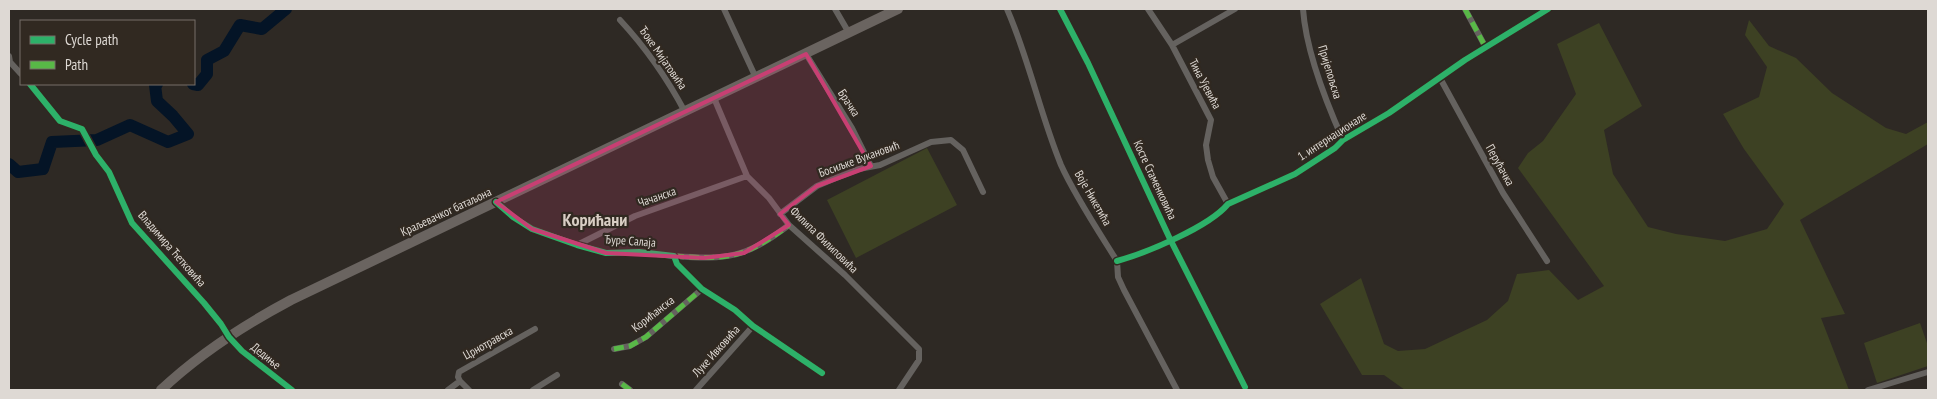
<svg xmlns="http://www.w3.org/2000/svg" width="1937" height="399" font-family="'PT Sans Narrow',sans-serif">
<rect width="100%" height="100%" fill="#2e2924"/>
<path fill="#3d4123" d="M 1749,20 L 1769,46 L 1796,58 L 1832,93 L 1886,128 L 1906,134 L 1928,122 L 1928,144 L 1800,220 L 1845,314 L 1821,318 L 1849,390 L 1405,390 L 1384,375 L 1362,375 L 1320,304 L 1361,278 L 1384,344 L 1398,351 L 1425,349 L 1487,320 L 1508,301 L 1517,274 L 1549,270 L 1578,300 L 1604,286 L 1518,168 L 1528,153 L 1543,141 L 1576,94 L 1557,44 L 1599,23 L 1642,106 L 1604,130 L 1613,174 L 1648,227 L 1676,234 L 1725,241 L 1767,229 L 1784,204 L 1744,149 L 1723,114 L 1759,97 L 1767,67 L 1745,35 Z
M 927,148 L 957,205 L 856,258 L 827,200 Z
M 1920,323 L 1928,346 L 1928,366 L 1877,383 L 1864,343 Z"/>
<g fill="none" stroke-linecap="round" stroke-linejoin="round">
<path stroke="#041426" stroke-width="12" d="M 193,84 L 198,85 L 207,74 L 207,60 L 224,51 L 240,25 L 262,29 L 286,9
M 9,164 L 18,172 L 43,169 L 52,142 L 97,140 L 130,125 L 168,142 L 188,134 L 173,116 L 157,101 L 155,85 L 157,84"/>
<path stroke="#65625f" stroke-width="6" d="M 724,9 L 756,78
M 835,9 L 849,33
M 1007,9 C 1029,59 1040,114 1061,165 C 1075,196 1099,232 1117,261 L 1118,277 L 1124,290 L 1177,390
M 1060,9 L 1088,63 L 1170,239 L 1245,387
M 1148,9 L 1172,45 L 1211,120 L 1206,145 L 1208,160 L 1213,177 L 1228,204
M 1303,9 C 1306,51 1326,102 1343,140
M 1465,9 L 1486,48
M 620,20 C 646,48 667,78 685,112
M 1172,45 L 1235,9
M 806,54 L 852,128 L 871,166
M 9,56 L 10,62 L 21,74
M 1440,78 L 1503,193 L 1547,261
M 30,84 L 60,121 L 82,129 L 96,155 L 109,172 L 132,223 L 204,303 L 221,324 L 229,337 L 242,351 L 292,390
M 714,98 L 747,176 L 769,198 L 789,225 L 845,275 L 919,349 L 919,360 L 899,390
M 496,202 L 513,217 L 532,229 L 577,245 L 606,253 L 639,252 L 674,256 L 677,264 L 702,289 L 735,310 L 753,326 L 822,373
M 780,214 L 817,186 L 836,178 L 859,169 L 880,165 L 931,142 L 951,140 L 963,150 L 983,192
M 577,245 L 635,216 L 747,176
M 674,256 C 729,260 745,258 789,225
M 1117,261 C 1146,253 1209,227 1228,204 L 1295,174 L 1335,148 L 1343,140 L 1389,113 L 1465,60 L 1548,9
M 614,349 L 630,346 L 646,337 L 702,289
M 460,381 L 458,377 L 459,372 L 535,329
M 622,384 L 630,390
M 448,390 L 460,381 L 469,390
M 533,390 L 557,375
M 696,390 L 753,326
M 1868,390 L 1928,372"/>
<path stroke="#6a6460" stroke-width="10" d="M 161,390 C 199,354 244,325 291,300 L 898,9"/>
<path stroke="#58b947" stroke-width="5" stroke-dasharray="10 5" stroke-linecap="butt" d="M 1465,9 L 1486,48
M 674,256 C 729,260 745,258 789,225
M 614,349 L 630,346 L 646,337 L 702,289
M 622,384 L 630,390"/>
<g stroke="#312921" stroke-width="9">
<path id="cycleway" d="M 1060,9 L 1088,63 L 1170,239 L 1245,387
M 30,84 L 60,121 L 82,129 L 96,155 L 109,172 L 132,223 L 204,303 L 221,324 L 229,337 L 242,351 L 292,390
M 496,202 L 513,217 L 532,229 L 577,245 L 606,253 L 639,252 L 674,256 L 677,264 L 702,289 L 735,310 L 753,326 L 822,373
M 1117,261 C 1146,253 1209,227 1228,204 L 1295,174 L 1335,148 L 1343,140 L 1389,113 L 1465,60 L 1548,9"/>
</g>
<use href="#cycleway" stroke="#2db169" stroke-width="6"/>
</g>
<path fill="#c83f73" fill-opacity="0.2" stroke="#c83f73" stroke-width="4" stroke-linejoin="round" d="M 806,54 L 871,166 L 817,186 L 780,214 L 789,225 L 744,253 L 704,258 L 606,253 L 532,229 L 496,202 Z"/>
<g text-anchor="middle" stroke-width="4.5" stroke-linejoin="round" paint-order="stroke">
<g font-size="12" fill="#ded9d4" stroke="#312921">
<text transform="translate(663 58) rotate(55)" y="4">Ђоке Мијатовића</text>
<text transform="translate(1330 72) rotate(73)" y="4">Пријепољска</text>
<text transform="translate(1205 84) rotate(62)" y="4">Тина Ујевића</text>
<text transform="translate(849 103) rotate(57)" y="4">Брачка</text>
<text transform="translate(1332 136) rotate(-33)" y="4">1. интернационале</text>
<text transform="translate(859 159) rotate(-20)" y="4">Босиљке Вукановић</text>
<text transform="translate(1500 165) rotate(61)" y="4">Перућачка</text>
<text transform="translate(1155 180) rotate(65)" y="4">Косте Стаменковића</text>
<text transform="translate(657 197) rotate(-19)" y="4">Чачанска</text>
<text transform="translate(1093 198) rotate(60)" y="4">Воје Никетића</text>
<text transform="translate(446 212) rotate(-25)" y="4">Краљевачког батаљона</text>
<text transform="translate(824 240) rotate(44)" y="4">Филипа Филиповића</text>
<text transform="translate(630 241) rotate(4)" y="4">Ђуре Салаја</text>
<text transform="translate(172 249) rotate(49)" y="4">Владимира Ћетковића</text>
<text transform="translate(653 314) rotate(-38)" y="4">Корићанска</text>
<text transform="translate(488 343) rotate(-29)" y="4">Црнотравска</text>
<text transform="translate(716 351) rotate(-48)" y="4">Луке Ивковића</text>
<text transform="translate(266 356) rotate(39)" y="4">Дедиње</text>
</g>
<g font-size="18" font-weight="bold" fill="#d8cec4" stroke="#312921">
<text x="595" y="226">Корићани</text>
</g>
</g>
<rect width="1937" height="399" fill="none" stroke="#ded9d4" stroke-width="20"/>
<rect x="20" y="20" width="175" height="65" fill="#312921" stroke="#766f69"/>
<rect x="30" y="36" width="25" height="8" fill="#2db169" stroke="#766f69"/>
<text x="65" y="45" font-size="15" fill="#ded9d4">Cycle path</text>
<rect x="30" y="61" width="25" height="8" fill="#58b947" stroke="#766f69"/>
<text x="65" y="70" font-size="15" fill="#ded9d4">Path</text>
</svg>
